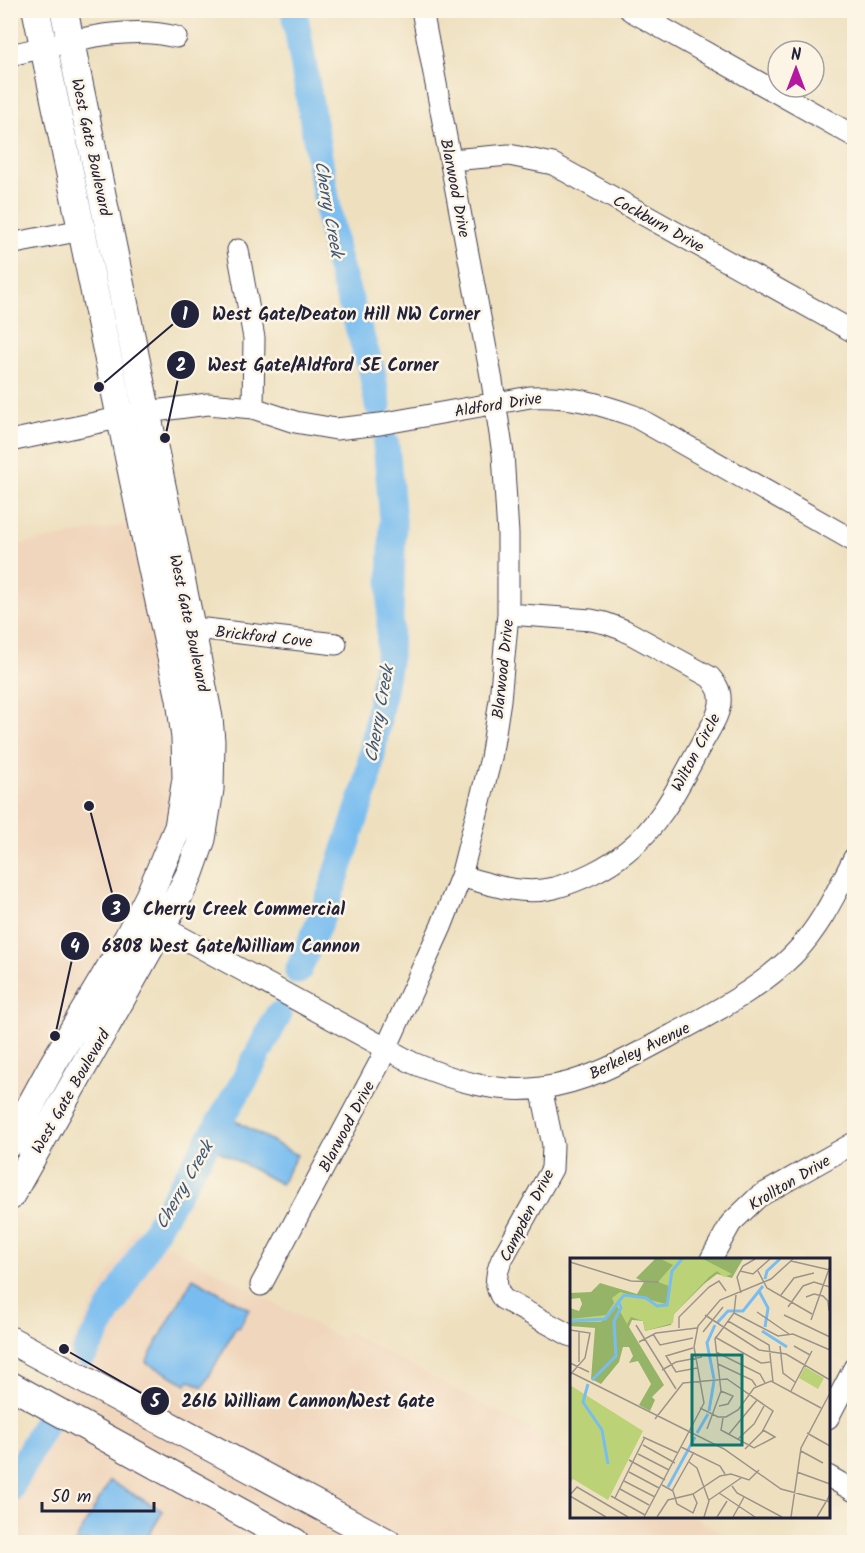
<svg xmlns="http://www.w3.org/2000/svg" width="865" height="1553" font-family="Kalam,sans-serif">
<rect width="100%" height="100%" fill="#fcf5e5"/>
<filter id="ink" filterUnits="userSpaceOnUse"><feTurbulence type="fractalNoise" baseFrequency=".0167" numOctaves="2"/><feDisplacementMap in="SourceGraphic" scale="12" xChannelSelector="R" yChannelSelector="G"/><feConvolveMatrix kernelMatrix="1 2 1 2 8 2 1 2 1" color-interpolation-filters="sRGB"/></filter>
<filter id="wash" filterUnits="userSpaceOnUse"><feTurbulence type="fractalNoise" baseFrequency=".008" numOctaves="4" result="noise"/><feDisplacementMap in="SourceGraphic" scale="24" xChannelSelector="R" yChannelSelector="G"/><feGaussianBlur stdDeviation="1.35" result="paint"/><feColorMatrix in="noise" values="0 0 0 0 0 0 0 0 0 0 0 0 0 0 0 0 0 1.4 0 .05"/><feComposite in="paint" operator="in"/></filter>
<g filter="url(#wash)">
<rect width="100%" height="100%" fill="#eee0bf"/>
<path fill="#f0d6bc" d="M 128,524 L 159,669 L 169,733 L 172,783 L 164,830 L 139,890 L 11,1118 L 11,546 Z
M 134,1227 L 343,1340 L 347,1331 L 571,1451 L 571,1516 L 691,1516 L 742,1542 L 11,1542 L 11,1456 Z"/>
<path fill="#79bdf0" stroke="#4e7096" stroke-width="1.5" d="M 234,1120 L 297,1155 L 281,1184 L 217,1150 Z
M 193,1278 L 249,1309 L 239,1328 L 236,1327 L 203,1387 L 189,1380 L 186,1384 L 146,1362 Z
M 110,1481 L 163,1511 L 145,1542 L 75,1542 Z"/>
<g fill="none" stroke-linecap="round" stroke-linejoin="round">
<path stroke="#79bdf0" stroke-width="27" d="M 294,10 L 336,255 L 372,372 L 378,405
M 298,971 L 327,904 L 367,783 L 389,655 L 393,520 L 386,445
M 85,1353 L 153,1234 L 244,1081 L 278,1015
M 10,1489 L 46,1422"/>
</g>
</g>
<g filter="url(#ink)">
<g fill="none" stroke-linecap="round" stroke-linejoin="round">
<g stroke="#413e4f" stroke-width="23">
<path id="minor" d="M 630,10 L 854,136
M 10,55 C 63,44 123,23 176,37
M 451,160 L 509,155 L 553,164 L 854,332
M 10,244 L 82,230
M 238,250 L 254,338 L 253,408
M 10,441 L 147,412 L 208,404 L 253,408 L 295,422 L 336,429 L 380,424 L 530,397 C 569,395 597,403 634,416 L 854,541
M 192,631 L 205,629 L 336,644
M 461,876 C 492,885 522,896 554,888 C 579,881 607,868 627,851 C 662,824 681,781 702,743 C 709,730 722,712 720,697 C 720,689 715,683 710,677 L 624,630 L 605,623 L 591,620 L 508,614
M 148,919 L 413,1063 C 453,1080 496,1094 541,1088 C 589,1082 631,1057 672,1035 C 715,1012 759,989 793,955 C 820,928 837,891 854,858
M 541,1088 L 553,1145 L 552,1169 L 502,1259 C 496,1273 493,1286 503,1299 L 571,1336
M 711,1259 L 731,1223 L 758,1197 L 854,1143
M 261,1285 L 379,1064 L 441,927 L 461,876 L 491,758 L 500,700 L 508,614 L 508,534 L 503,454 L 492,381 L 422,10
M 828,1418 L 854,1368
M 828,1476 L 854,1491"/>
</g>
<g stroke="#413e4f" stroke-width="29">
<path id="major" d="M 10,1143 L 53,1064 L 128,937 L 149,896 L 178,827 L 186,779 L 185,738 L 180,699 L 147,546 L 36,10
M 10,1197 L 172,909 L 190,873 L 202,839 L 210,789 L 211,741 L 209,718 L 192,631 L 64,10
M 10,1340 L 387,1542
M 10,1385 L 295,1542"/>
</g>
<use href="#minor" stroke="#fff" stroke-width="21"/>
<use href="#major" stroke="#fff" stroke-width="27"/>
</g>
</g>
<g text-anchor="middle" stroke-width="5" stroke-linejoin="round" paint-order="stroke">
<g font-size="16" fill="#22223b" stroke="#fcf5e5">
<text transform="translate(92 147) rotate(78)" y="6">West Gate Boulevard</text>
<text transform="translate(456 188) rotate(79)" y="6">Blarwood Drive</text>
<text transform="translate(659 223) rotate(29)" y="6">Cockburn Drive</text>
<text transform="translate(498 404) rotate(-9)" y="6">Aldford Drive</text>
<text transform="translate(190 623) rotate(78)" y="6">West Gate Boulevard</text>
<text transform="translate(264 636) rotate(6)" y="6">Brickford Cove</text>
<text transform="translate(502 669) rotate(-84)" y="6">Blarwood Drive</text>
<text transform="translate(695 752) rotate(-62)" y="6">Wilton Circle</text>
<text transform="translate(639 1050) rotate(-26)" y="6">Berkeley Avenue</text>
<text transform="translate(70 1091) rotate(-60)" y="6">West Gate Boulevard</text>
<text transform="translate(346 1126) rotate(-62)" y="6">Blarwood Drive</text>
<text transform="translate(789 1182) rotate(-31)" y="6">Krollton Drive</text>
<text transform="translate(526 1215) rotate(-63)" y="6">Campden Drive</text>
</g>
<g font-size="18" font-style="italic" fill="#40587a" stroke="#fcf5e5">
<text transform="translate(329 209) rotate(80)" y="6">Cherry Creek</text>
<text transform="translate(379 714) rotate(-80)" y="6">Cherry Creek</text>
<text transform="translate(184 1185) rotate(-60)" y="6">Cherry Creek</text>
</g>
</g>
<g transform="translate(570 1258)">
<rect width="260" height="260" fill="#eee0bf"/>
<path d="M 85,1 L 173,1 L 162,20 L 147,16 L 134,26 L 104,56 L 101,67 L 75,73 L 73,63 L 62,62 L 59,69 L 94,127 L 82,139 L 85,142 L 80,153 L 69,147 L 81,126 L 68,103 L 59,105 L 63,98 L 59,89 L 53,89 L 49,104 L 31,126 L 21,121 L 25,70 L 0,68 L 0,50 L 9,53 L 12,46 L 10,40 L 0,41 L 0,35 L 21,34 L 30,25 L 67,36 L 74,24 L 66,20 Z" fill="#95b468"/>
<path d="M 91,1 L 133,1 L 162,16 L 154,19 L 147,13 L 139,19 L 104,56 L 103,65 L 75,73 L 73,63 L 61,59 L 57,66 L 47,48 L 31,64 L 0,64 L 0,61 L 36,57 L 44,45 L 42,40 L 50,34 L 96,46 L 99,28 L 88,24 L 103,7 ZM 235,109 L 254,120 L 248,131 L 229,120 ZM 0,127 L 73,173 L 38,242 L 3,221 L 0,225 Z" fill="#bcd277"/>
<path fill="none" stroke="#79bdf0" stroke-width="3" d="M 195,21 L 197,13 L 210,1M 189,33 L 198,50 L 195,69M 0,63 L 35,61 L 54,37 L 76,40 L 87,48 L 97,47 L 102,13 L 112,1M 147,65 L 158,53 L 173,53 L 193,28M 192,73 L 217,89M 144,121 L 137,85 L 145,67M 22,122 L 46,98 L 44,63 L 51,50 L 48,43M 18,126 L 13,144 L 32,172 L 38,206M 139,153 L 144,123M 127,175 L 138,156M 98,229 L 125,179"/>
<path fill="none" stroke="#9c948a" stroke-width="1.5" d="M 221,3 L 260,12M 0,4 L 61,23 L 89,24M 170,13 L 183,16 L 200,1M 188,13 L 197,30 L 242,56M 171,35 L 167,19 L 173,8 L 185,1M 211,37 L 224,20 L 244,15M 236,39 L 244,36 L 253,38 L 258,43 L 259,53M 218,49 L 233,28 L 244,24 L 260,29M 187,54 L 219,76M 164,55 L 208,78 L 223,76 L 260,92M 135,57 L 189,92 L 216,96 L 260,122M 214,57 L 260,79M 241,62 L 260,8M 158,63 L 199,87 L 203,124M 66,67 L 106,131M 109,70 L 109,59 L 139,29 L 149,23 L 156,33M 0,72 L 20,75 L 15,100 L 0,117M 133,74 L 153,49M 83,76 L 90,87 L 123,80M 145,79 L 191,105 L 200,104M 69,84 L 86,75 L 127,70M 210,88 L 213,115 L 225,124M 224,88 L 240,97M 123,90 L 96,98 L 106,114 L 127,110M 146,94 L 190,116 L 195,125M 9,104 L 9,73M 0,105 L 19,114M 148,106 L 182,122 L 186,128M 92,112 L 106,104 L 132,99M 0,114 L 154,191 L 211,231 L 260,244M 221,133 L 242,93M 149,148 L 158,146 L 163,138 L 151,133M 130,150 L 148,159 L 156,159 L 168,152 L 184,130 L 201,123 L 251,150M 153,160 L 151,172 L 184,190 L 205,179 L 193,172M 85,161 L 113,125 L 157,121 L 203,153 L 192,174 L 175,191M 137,171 L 151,133 L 145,81 L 164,55 L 166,37M 237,175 L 260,188M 159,176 L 187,142M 73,179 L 108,195M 168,181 L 184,166 L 194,148M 73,187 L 105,205M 111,189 L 150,208 L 155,216M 231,193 L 253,205M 68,196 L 99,212M 59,202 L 95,222M 119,204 L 127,210 L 139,243 L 134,259M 59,214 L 89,230M 227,214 L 260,226M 54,223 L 85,239M 92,227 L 103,233 L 107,246 L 123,255 L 127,245 L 123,236M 162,228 L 167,235 L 212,259M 50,231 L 79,247M 102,233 L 124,194M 149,235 L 185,259M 0,237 L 7,229 L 58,259M 0,238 L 36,259M 41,238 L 75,257M 45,240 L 75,179M 139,242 L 171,220M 74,259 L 134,145 L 124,89 L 128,68 L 150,42 L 201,21 L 223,1M 87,259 L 98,242 L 123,236 L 150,218 L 161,216 L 179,222 L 189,212M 147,259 L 157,243M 163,259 L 174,239M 221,259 L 231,190 L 260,135M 247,259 L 260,237"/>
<path fill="#0f766e" fill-opacity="0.15" stroke="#0f766e" stroke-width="3" d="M 122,97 L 172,97 L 172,187 L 122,187 Z"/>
<rect width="260" height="260" fill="none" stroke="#22223b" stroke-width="3"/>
</g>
<path fill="none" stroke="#22223b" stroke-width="2" d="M99 387L185 314M165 438L181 365M89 806L116 908M55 1036L75 946M64 1349L155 1401"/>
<g fill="#22223b" stroke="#fcf5e5" stroke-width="2">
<circle cx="99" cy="387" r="6"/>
<circle cx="165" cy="438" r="6"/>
<circle cx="89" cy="806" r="6"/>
<circle cx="55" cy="1036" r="6"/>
<circle cx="64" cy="1349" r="6"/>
<circle cx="185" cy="314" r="15"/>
<circle cx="181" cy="365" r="15"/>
<circle cx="116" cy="908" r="15"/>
<circle cx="75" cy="946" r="15"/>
<circle cx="155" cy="1401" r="15"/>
</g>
<g font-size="18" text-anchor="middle" font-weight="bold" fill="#fff">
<text x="185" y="320">1</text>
<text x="181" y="371">2</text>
<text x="116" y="915">3</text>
<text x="75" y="952">4</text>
<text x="155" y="1407">5</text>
</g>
<g font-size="18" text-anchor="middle" font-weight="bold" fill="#22223b" stroke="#fcf5e5" stroke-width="5" stroke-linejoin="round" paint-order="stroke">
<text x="346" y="320">West Gate/Deaton Hill NW Corner</text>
<text x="323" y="371">West Gate/Aldford SE Corner</text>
<text x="244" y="915">Cherry Creek Commercial</text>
<text x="231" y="952">6808 West Gate/William Cannon</text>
<text x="308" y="1407">2616 William Cannon/West Gate</text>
</g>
<rect width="865" height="1553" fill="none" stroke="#fcf5e5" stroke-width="36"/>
<g transform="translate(796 69)"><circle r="28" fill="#fcf5e5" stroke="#a5a1a1" stroke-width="1.5"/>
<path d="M0-4.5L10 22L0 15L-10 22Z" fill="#b5179e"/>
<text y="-9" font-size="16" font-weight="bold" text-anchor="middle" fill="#22223b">N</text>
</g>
<path d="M42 1502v9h112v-9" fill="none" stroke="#22223b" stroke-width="3"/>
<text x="51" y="1502" font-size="18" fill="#22223b" stroke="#fcf5e5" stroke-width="4.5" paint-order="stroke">50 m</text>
</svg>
